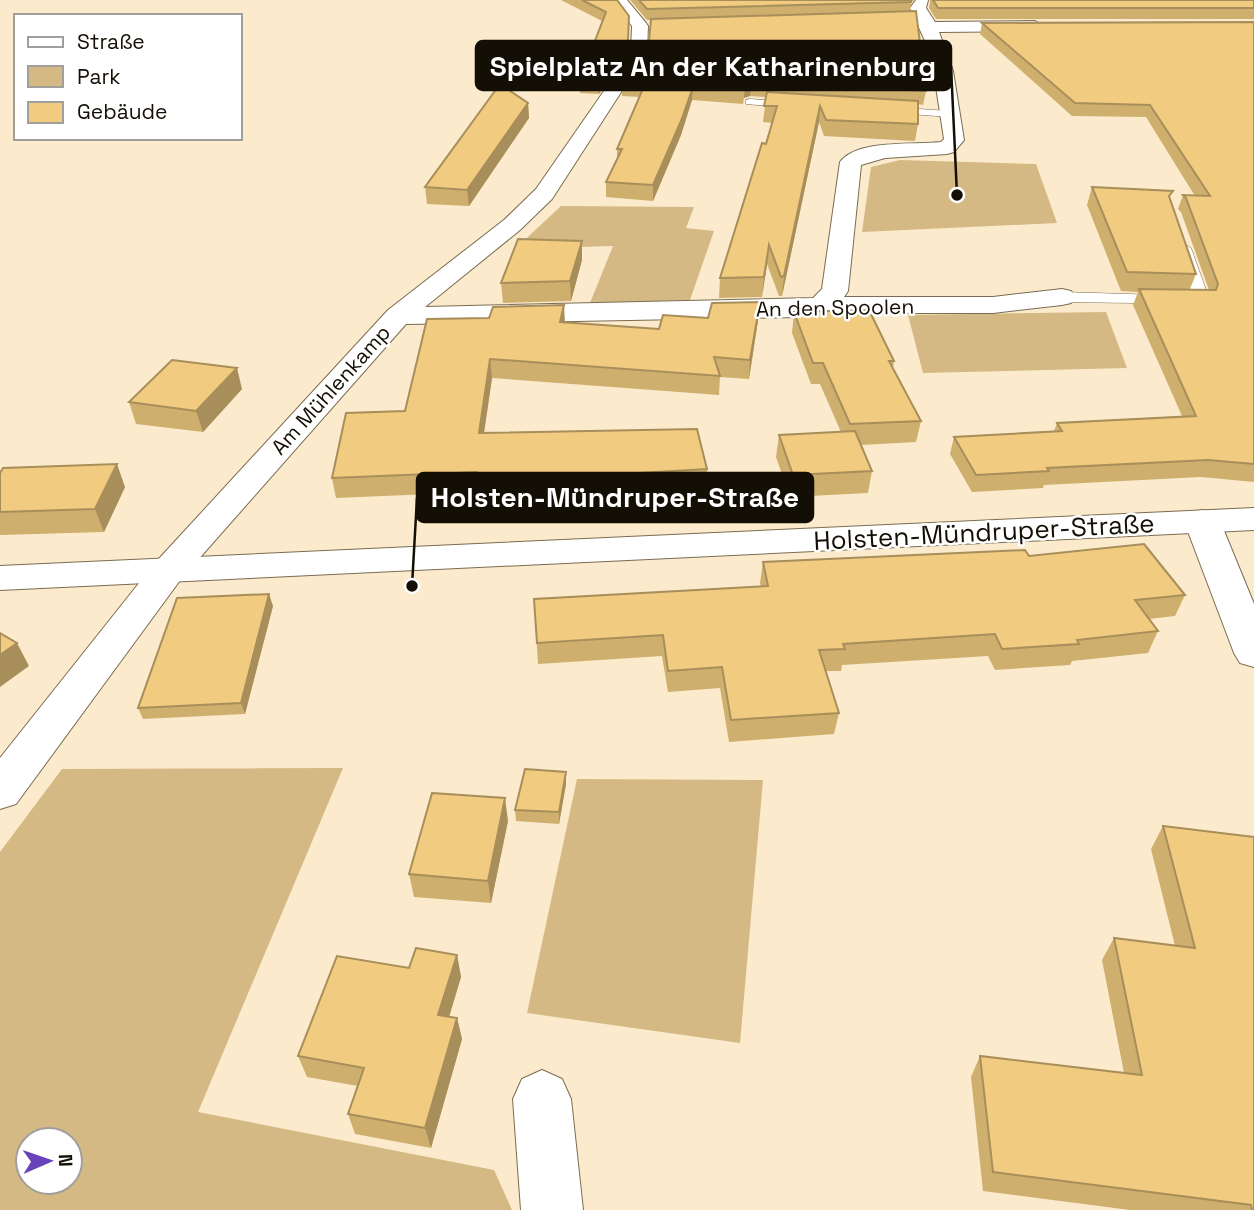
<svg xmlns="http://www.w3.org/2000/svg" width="1254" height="1210" font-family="'Space Grotesk',sans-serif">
<rect width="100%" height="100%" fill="#fbebcc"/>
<path fill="#d4b984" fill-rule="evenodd" d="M 900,160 L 1036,164 L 1057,223 L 862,232 L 871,167 Z
M 561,206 L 694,207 L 686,228 L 714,231 L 690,300 L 590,303 L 613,246 L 515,249 Z
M 1106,312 L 1127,368 L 923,373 L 908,315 Z
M 343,768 L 198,1112 L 494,1170 L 512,1210 L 0,1210 L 0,852 L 62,769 ZM 28,1140 L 70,1140 L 70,1182 L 28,1182 Z
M 577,779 L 763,780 L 740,1043 L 527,1013 Z"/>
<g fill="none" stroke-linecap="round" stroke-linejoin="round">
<g stroke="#7b6c51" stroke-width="1">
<path id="service" d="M 750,99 L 793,102 L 799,105 L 793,108 L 746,104 L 746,100 Z
M 887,107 L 950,111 L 956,114 L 950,117 L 883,112 L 883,108 Z
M 1184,244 L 1191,248 L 1210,301 L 1208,304 L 1062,302 L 1054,297 L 1062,292 L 1192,296 L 1177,248 Z"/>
</g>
<g stroke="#7b6c51" stroke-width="2">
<path id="minor" d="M 612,0 L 627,0 L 646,23 L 648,26 L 647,52 L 552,199 L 520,230 L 425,307 L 813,298 L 822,289 L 840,162 C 857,139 915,145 941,142 L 944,139 L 931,54 L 910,8 L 916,0 L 928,0 L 926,8 L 935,22 L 1035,21 L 1043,26 L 1035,31 L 939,32 L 953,71 L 964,140 L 954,152 L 947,154 L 885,158 L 861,165 L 848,291 L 844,297 L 993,297 L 1062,289 L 1071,291 L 1075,297 L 1071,303 L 1062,305 L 993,313 L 828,313 L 798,317 L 406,324 L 181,579 L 16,804 L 0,809 L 0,758 L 155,563 L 388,310 L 504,220 L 536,189 L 631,52 L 632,26 Z
M 1202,510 L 1214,513 L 1220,521 L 1254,604 L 1254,667 L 1240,663 L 1234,653 L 1184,521 L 1190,513 Z
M 542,1070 L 562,1079 L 571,1099 L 583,1210 L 521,1210 L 513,1099 L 522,1079 Z"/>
</g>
<g stroke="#7b6c51" stroke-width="2">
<path id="tertiary" d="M 1254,508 L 1254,530 L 0,590 L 0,566 Z"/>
</g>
<use href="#service" fill="#fff" fill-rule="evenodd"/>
<use href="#minor" fill="#fff" fill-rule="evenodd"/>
<use href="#tertiary" fill="#fff" fill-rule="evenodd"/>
</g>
<path fill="#ceaf6e" d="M 561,0 L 617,0 L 628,51 L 599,94 L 580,93 L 580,80 L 602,21 Z
M 630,0 L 914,0 L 911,3 L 910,11 L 926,91 L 923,105 L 918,104 L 918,124 L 915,141 L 824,136 L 819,122 L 782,296 L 779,296 L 767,264 L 762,297 L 719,298 L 720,278 L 772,123 L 763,122 L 766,97 L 750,96 L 744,98 L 743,104 L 692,100 L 681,135 L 653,201 L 606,197 L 606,182 L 617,160 L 617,149 L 639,97 L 622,96 L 622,82 L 649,41 L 651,20 L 647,20 Z
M 930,0 L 1254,0 L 1254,19 L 936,19 L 929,8 Z
M 1254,22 L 1254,482 L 1201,477 L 1044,485 L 1043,488 L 972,492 L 950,454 L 954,437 L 1054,431 L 1057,423 L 1182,416 L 1133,305 L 1138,292 L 1121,291 L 1087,205 L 1092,187 L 1170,200 L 1196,274 L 1190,289 L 1209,290 L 1181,212 L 1178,209 L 1183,195 L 1195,196 L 1146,117 L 1072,116 L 980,34 L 982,23 Z
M 528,103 L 529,118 L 469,206 L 427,204 L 425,187 Z
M 582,241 L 582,260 L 571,301 L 503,303 L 501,283 Z
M 760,302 L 758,320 L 749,379 L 720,377 L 719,395 L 492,378 L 484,433 L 707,469 L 706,489 L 571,497 L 479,499 L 478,492 L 336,498 L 332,478 L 405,411 L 427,319 L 565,323 L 659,329 L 708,318 Z
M 794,312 L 894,361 L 893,368 L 921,421 L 916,442 L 861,445 L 872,471 L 868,493 L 790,497 L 776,457 L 779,435 L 841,432 L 820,384 L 811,384 L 792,333 Z
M 242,389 L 203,432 L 136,424 L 129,402 Z
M 0,473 L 125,487 L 104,532 L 0,535 Z
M 1029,556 L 1185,595 L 1175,616 L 1149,619 L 1158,631 L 1148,653 L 1072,661 L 1070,665 L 995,670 L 988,656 L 842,665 L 841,671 L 825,671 L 839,713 L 834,734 L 729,742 L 720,688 L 668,692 L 662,656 L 538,664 L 534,599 L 761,587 L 760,583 L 763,562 Z
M 273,606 L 245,714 L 143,719 L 138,708 Z
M 566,784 L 559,824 L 516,821 L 515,810 Z
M 508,821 L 491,903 L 414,897 L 409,874 Z
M 1163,826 L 1254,837 L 1254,1210 L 1130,1210 L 983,1191 L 971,1077 L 980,1056 L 1124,1073 L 1102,960 L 1114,938 L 1175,946 L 1151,849 Z
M 457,955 L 461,977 L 449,1017 L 457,1018 L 462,1039 L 431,1148 L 355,1134 L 348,1114 L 358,1086 L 307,1077 L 298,1056 L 409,968 Z"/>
<path fill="#a88e5a" d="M 629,16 L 628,51 L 599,94 L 599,81 Z
M 751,83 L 750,96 L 744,98 L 745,85 Z
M 693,87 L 692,100 L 681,135 L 653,201 L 653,185 Z
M 528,103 L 529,118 L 469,206 L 467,190 Z
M 820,106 L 819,122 L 782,296 L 784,276 Z
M 582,241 L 582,260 L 571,301 L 570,281 Z
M 769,245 L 767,264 L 762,297 L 764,277 Z
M 760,302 L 758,320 L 749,379 L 750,360 Z
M 564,305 L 565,324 L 560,322 Z
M 490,359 L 492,378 L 481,453 L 479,433 Z
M 237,368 L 242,389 L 203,432 L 196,411 Z
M 117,464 L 125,487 L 104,532 L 95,509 Z
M 269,594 L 273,606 L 245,714 L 241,703 Z
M 17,643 L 29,666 L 0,687 L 0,655 Z
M 566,772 L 566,784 L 559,824 L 559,812 Z
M 505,798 L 508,821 L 491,903 L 488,881 Z
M 457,955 L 461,977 L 443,1037 L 438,1015 Z
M 457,1018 L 462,1039 L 431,1148 L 425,1128 Z"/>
<path fill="#f0cb80" stroke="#a88e5a" stroke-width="2" d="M 582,0 L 617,0 L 629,16 L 628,40 L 599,81 L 580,80 L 606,12 Z
M 639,0 L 911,0 L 911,2 L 647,9 Z
M 933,0 L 1254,0 L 1254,8 L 938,8 Z
M 916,11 L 926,91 L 751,83 L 745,85 L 744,90 L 693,87 L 681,121 L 653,185 L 606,182 L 622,149 L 617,149 L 645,84 L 622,82 L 649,41 L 651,19 Z
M 1254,22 L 1254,464 L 1208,460 L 1047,468 L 1049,471 L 976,475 L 954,437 L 1062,431 L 1057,423 L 1196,416 L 1139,289 L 1216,290 L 1218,284 L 1186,198 L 1183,195 L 1210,196 L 1150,105 L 1075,103 L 982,23 Z
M 500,84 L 528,103 L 467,190 L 425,187 Z
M 767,92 L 918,101 L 918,124 L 826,120 L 820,106 L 784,276 L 781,277 L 769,245 L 764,277 L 720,278 L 762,143 L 766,144 L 777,106 L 764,106 Z
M 1092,187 L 1173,191 L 1169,196 L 1196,274 L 1127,272 Z
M 518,239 L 582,241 L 570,281 L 501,283 Z
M 760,302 L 750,360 L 714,357 L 720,376 L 490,359 L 479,433 L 697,429 L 707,469 L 570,477 L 477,479 L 477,472 L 332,478 L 346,413 L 405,411 L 427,319 L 489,318 L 493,307 L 564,305 L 560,322 L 659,329 L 663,315 L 708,318 L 712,303 Z
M 869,310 L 894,361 L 889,361 L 921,421 L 850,424 L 823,363 L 813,363 L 794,312 Z
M 172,360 L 237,368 L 196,411 L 129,402 Z
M 855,431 L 872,471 L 793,475 L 779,435 Z
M 117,464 L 95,509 L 0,512 L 0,473 L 3,468 Z
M 1144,544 L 1185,595 L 1135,600 L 1158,631 L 1077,640 L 1079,644 L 1002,649 L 995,634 L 843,644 L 845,649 L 819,650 L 839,713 L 731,720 L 722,667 L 668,671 L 663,635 L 537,643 L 534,599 L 768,586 L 763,562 L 1025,550 L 1029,556 Z
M 269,594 L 241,703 L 138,708 L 177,598 Z
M 0,633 L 17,643 L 0,655 Z
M 525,769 L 566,772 L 559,812 L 515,810 Z
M 432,793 L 505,798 L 488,881 L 409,874 Z
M 1163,826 L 1254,837 L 1254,1210 L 1252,1210 L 1251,1205 L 993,1172 L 980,1056 L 1142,1075 L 1114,938 L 1195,948 Z
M 416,948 L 457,955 L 438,1015 L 457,1018 L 425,1128 L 348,1114 L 364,1068 L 298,1056 L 337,956 L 409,968 Z"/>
<g text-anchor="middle" stroke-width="5" stroke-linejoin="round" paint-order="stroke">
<g font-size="21" fill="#140f05" stroke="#fff">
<text transform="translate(835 308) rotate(-1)" y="7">An den Spoolen</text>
<text transform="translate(331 390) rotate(-48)" y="7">Am Mühlenkamp</text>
</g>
<g font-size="26" fill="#140f05" stroke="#fff">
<text transform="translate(984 532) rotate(-3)" y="9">Holsten-Mündruper-Straße</text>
</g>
</g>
<path fill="none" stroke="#140f05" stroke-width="2.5" d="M957 195L951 66M412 586L417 498"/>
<g fill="#140f05" stroke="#fff" stroke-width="2.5">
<circle cx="957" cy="195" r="7"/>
<circle cx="412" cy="586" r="7"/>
</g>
<g fill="#140f05" stroke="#140f05" stroke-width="2.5">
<rect x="476" y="41" width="475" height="49" rx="7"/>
<rect x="417" y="473" width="396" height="49" rx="7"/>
</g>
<g font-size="28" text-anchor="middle" font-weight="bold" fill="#fff">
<text x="713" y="76">Spielplatz An der Katharinenburg</text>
<text x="615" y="507">Holsten-Mündruper-Straße</text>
</g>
<rect x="14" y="14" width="228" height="126" fill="#ffffff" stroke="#a19f9b" stroke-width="2"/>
<rect x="28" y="37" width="35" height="10" fill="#ffffff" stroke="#a19f9b" stroke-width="2"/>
<text x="77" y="49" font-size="21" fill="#140f05">Straße</text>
<rect x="28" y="66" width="35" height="21" fill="#d4b984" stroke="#a19f9b" stroke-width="2"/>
<text x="77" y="84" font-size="21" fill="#140f05">Park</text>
<rect x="28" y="102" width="35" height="21" fill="#f0cb80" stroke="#a19f9b" stroke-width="2"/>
<text x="77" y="119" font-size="21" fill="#140f05">Gebäude</text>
<g transform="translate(49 1161) rotate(88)"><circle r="33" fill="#ffffff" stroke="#a19f9b" stroke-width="2"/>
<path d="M0-5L12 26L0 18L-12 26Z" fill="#6943bb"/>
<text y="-10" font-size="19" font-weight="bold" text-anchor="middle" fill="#140f05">N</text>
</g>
</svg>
